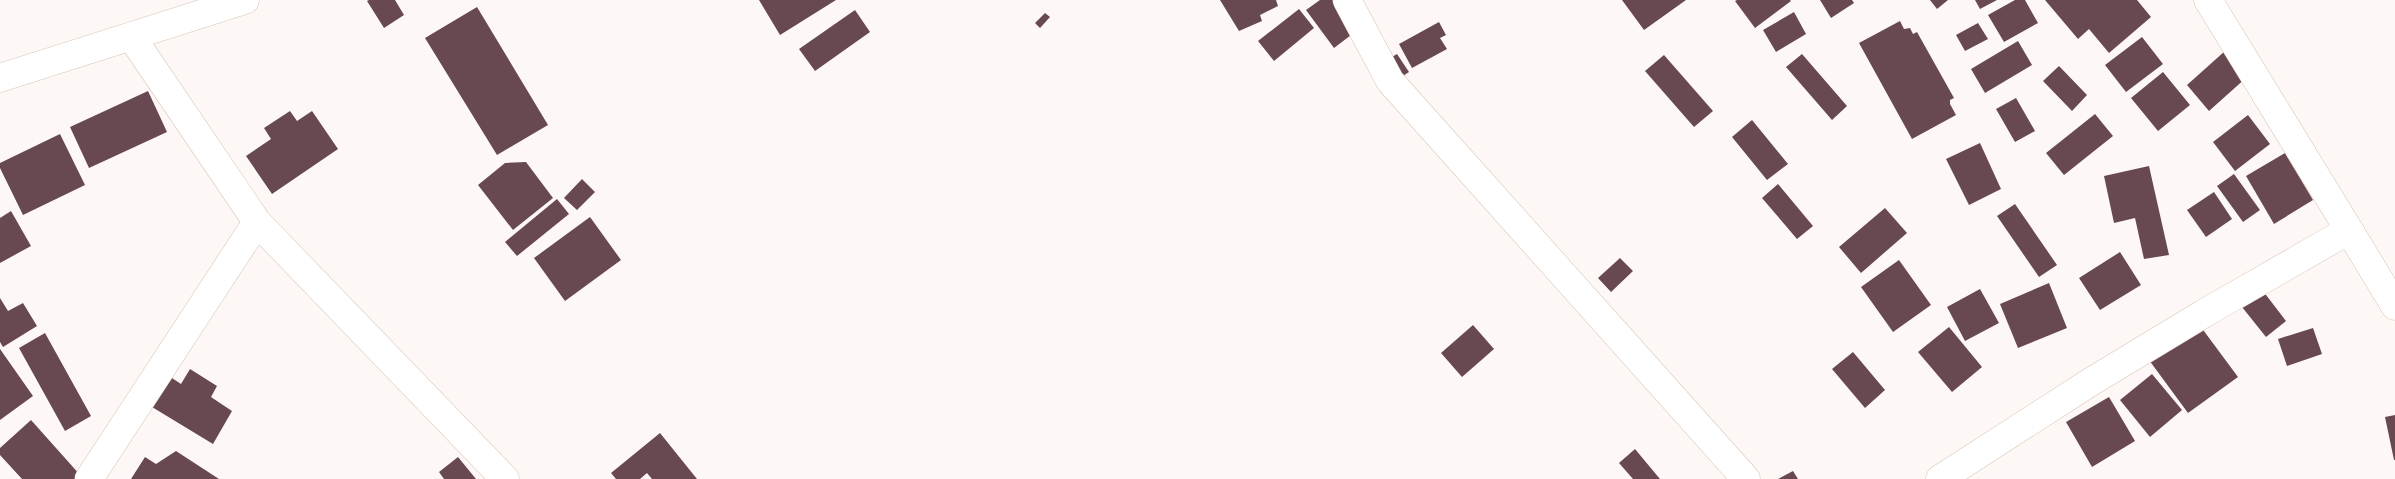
<svg xmlns="http://www.w3.org/2000/svg" width="2395" height="479" font-family="Quicksand,sans-serif">
<rect width="100%" height="100%" fill="#fdf8f5"/>
<path fill="#684851" d="M 369,0 L 395,0 L 404,15 L 384,28 L 367,1 Z
M 759,0 L 836,0 L 780,35 Z
M 1220,0 L 1276,0 L 1278,6 L 1260,15 L 1262,21 L 1239,31 Z
M 1320,0 L 1338,0 L 1359,29 L 1334,48 L 1306,10 Z
M 1622,0 L 1686,0 L 1644,30 Z
M 1737,0 L 1790,0 L 1791,1 L 1755,28 L 1735,1 Z
M 1820,0 L 1852,0 L 1854,3 L 1831,18 Z
M 1930,0 L 1948,0 L 1937,9 Z
M 1975,0 L 1997,0 L 1980,9 Z
M 2015,0 L 2025,0 L 2038,23 L 2004,42 L 1988,15 Z
M 2045,0 L 2137,0 L 2151,17 L 2109,53 L 2089,29 L 2078,39 Z
M 477,7 L 548,125 L 497,155 L 425,38 Z
M 1299,9 L 1314,28 L 1274,61 L 1258,41 Z
M 855,10 L 870,32 L 815,71 L 799,49 Z
M 1794,12 L 1806,34 L 1776,52 L 1763,30 Z
M 1045,13 L 1050,17 L 1040,28 L 1035,23 Z
M 1900,21 L 1904,29 L 1910,28 L 1913,34 L 1917,32 L 1954,98 L 1950,100 L 1950,104 L 1956,115 L 1912,139 L 1859,43 Z
M 1439,22 L 1446,35 L 1440,38 L 1447,49 L 1412,68 L 1399,44 Z
M 1978,23 L 1988,39 L 1965,51 L 1956,35 Z
M 2142,37 L 2163,64 L 2126,92 L 2105,65 Z
M 2018,41 L 2032,65 L 1985,93 L 1971,69 Z
M 2225,51 L 2247,77 L 2209,111 L 2187,85 Z
M 1397,54 L 1409,72 L 1397,80 L 1385,61 Z
M 1802,54 L 1847,106 L 1832,120 L 1786,67 Z
M 1664,55 L 1713,111 L 1694,127 L 1645,71 Z
M 2059,66 L 2087,95 L 2072,111 L 2043,81 Z
M 2163,72 L 2190,105 L 2158,131 L 2131,98 Z
M 148,91 L 167,132 L 89,168 L 70,127 Z
M 2016,98 L 2035,131 L 2015,142 L 1996,109 Z
M 290,111 L 297,121 L 312,111 L 338,149 L 272,194 L 246,156 L 271,139 L 264,128 Z
M 2095,114 L 2113,136 L 2064,175 L 2046,153 Z
M 2248,115 L 2270,144 L 2235,171 L 2213,142 Z
M 1752,120 L 1788,164 L 1767,180 L 1732,137 Z
M 60,134 L 85,185 L 23,215 L 0,168 L 0,163 Z
M 1980,143 L 2001,189 L 1969,205 L 1946,159 Z
M 2285,153 L 2313,200 L 2274,224 L 2246,176 Z
M 526,162 L 553,198 L 513,230 L 478,185 L 505,163 Z
M 2149,166 L 2169,255 L 2144,259 L 2135,218 L 2114,223 L 2104,176 Z
M 2234,174 L 2260,210 L 2243,222 L 2217,186 Z
M 582,179 L 595,192 L 577,210 L 564,198 Z
M 1778,184 L 1813,226 L 1797,239 L 1762,198 Z
M 2214,192 L 2232,219 L 2206,237 L 2187,210 Z
M 557,199 L 569,214 L 517,256 L 505,242 Z
M 2015,204 L 2057,265 L 2039,277 L 1997,216 Z
M 1885,208 L 1907,233 L 1861,273 L 1839,247 Z
M 11,211 L 31,246 L 0,263 L 0,218 Z
M 590,217 L 621,260 L 565,301 L 534,258 Z
M 2120,252 L 2141,285 L 2100,310 L 2079,278 Z
M 1620,258 L 1633,271 L 1611,292 L 1598,278 Z
M 1899,260 L 1931,305 L 1893,332 L 1861,287 Z
M 2049,283 L 2067,328 L 2018,348 L 2000,304 Z
M 1980,289 L 1999,323 L 1965,341 L 1947,307 Z
M 2263,291 L 2286,321 L 2266,337 L 2242,307 Z
M 0,298 L 8,311 L 23,303 L 37,326 L 3,347 L 0,342 Z
M 2198,323 L 2238,377 L 2188,413 L 2149,360 Z
M 1473,325 L 1494,349 L 1462,377 L 1441,353 Z
M 1949,327 L 1982,367 L 1952,392 L 1918,352 Z
M 2313,328 L 2322,354 L 2287,366 L 2278,339 Z
M 45,333 L 91,416 L 65,431 L 19,348 Z
M 0,349 L 33,396 L 0,420 Z
M 1853,352 L 1885,390 L 1865,408 L 1832,369 Z
M 190,369 L 217,386 L 211,397 L 232,411 L 213,444 L 152,407 L 169,376 L 181,384 Z
M 2152,374 L 2182,410 L 2150,437 L 2120,400 Z
M 2109,397 L 2135,441 L 2092,467 L 2066,422 Z
M 2395,415 L 2395,460 L 2394,460 L 2385,417 Z
M 31,420 L 81,476 L 78,479 L 22,479 L 0,455 L 0,448 Z
M 660,433 L 697,479 L 652,479 L 647,473 L 640,479 L 616,479 L 611,473 Z
M 1635,449 L 1660,479 L 1633,479 L 1619,463 Z
M 176,451 L 219,479 L 131,479 L 145,457 L 156,464 Z
M 458,457 L 476,479 L 444,479 L 439,472 Z
M 1793,471 L 1798,479 L 1778,479 Z"/>
<g fill="none" stroke-linecap="round" stroke-linejoin="round">
<g stroke="#d8c5b3" stroke-width="29">
<path id="street" d="M 1347,0 L 1390,81 L 1746,479
M 131,36 L 257,222 L 505,479
M 0,78 L 245,0
M 2349,230 L 2395,306
M 89,479 L 257,222
M 1940,479 L 2089,383 L 2203,314 L 2349,230 L 2208,0"/>
</g>
<use href="#street" stroke="#fff" stroke-width="28"/>
</g>
</svg>
